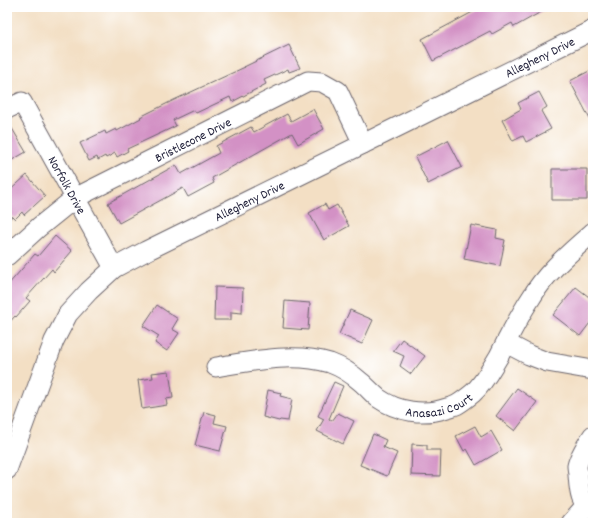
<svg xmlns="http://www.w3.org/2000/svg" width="600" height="530" font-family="Dekko,sans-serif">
<rect width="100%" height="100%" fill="#fff"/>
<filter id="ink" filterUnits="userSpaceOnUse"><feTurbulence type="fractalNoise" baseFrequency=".025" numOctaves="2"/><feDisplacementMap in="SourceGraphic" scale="8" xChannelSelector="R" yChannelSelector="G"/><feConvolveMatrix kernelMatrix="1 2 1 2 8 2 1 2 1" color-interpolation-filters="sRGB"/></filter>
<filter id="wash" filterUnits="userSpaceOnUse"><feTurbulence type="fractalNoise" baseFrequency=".012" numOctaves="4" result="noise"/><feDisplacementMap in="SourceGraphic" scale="16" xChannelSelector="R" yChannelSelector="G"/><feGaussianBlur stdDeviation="0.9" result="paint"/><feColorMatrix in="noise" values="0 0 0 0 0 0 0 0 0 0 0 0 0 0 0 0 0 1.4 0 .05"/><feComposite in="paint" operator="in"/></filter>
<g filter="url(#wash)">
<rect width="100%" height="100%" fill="#f3dfc4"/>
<g id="blocks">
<path fill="#d391c5" d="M 482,7 L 550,7 L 514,27 L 512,23 L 492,34 L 490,31 L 433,61 L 422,39 Z
M 289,45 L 300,68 L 289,72 L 288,69 L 264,80 L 266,84 L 232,102 L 230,97 L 196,113 L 194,110 L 173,120 L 176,126 L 127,149 L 128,151 L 117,157 L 115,153 L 106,158 L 105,156 L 98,160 L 97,157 L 89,161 L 80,143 L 105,131 L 106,134 L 116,129 L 117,131 L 141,118 L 140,117 L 174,100 L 245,67 L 244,67 Z
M 593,69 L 593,125 L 570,81 Z
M 539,92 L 547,107 L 541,111 L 551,129 L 526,142 L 523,136 L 513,141 L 502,120 L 521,109 L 518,103 Z
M 313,109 L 324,129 L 298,144 L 292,133 L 212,178 L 214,183 L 188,197 L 183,188 L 119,223 L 108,203 L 176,165 L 181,174 L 219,153 L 216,146 L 251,127 L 254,132 L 287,114 L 291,121 Z
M 7,120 L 26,152 L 7,163 Z
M 448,140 L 462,167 L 428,184 L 415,157 Z
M 552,169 L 587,169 L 587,200 L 552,200 Z
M 27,175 L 45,196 L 24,215 L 22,212 L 15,219 L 12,216 L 7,222 L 7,193 Z
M 325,204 L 328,210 L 337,205 L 349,226 L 324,240 L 309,213 Z
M 471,225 L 497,230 L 496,238 L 505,240 L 500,266 L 464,259 Z
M 55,236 L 72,251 L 54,272 L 52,269 L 26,298 L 30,301 L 16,317 L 15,316 L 7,325 L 7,286 L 35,254 L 38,256 Z
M 215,287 L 243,288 L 242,313 L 231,312 L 231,320 L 214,320 Z
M 576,287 L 593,300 L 593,319 L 580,336 L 553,315 Z
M 285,301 L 310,303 L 308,330 L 283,328 Z
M 157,305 L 178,319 L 172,329 L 179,333 L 167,351 L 155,343 L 159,336 L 143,326 Z
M 350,310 L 373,320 L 362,344 L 339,334 Z
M 402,339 L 425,356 L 411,374 L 400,366 L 404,356 L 393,351 Z
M 169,371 L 173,398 L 166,399 L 167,405 L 142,409 L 138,380 L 153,378 L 152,373 Z
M 334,382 L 343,386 L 329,419 L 332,421 L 338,413 L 354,421 L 343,444 L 317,431 L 324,419 L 318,416 Z
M 517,388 L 537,402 L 515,431 L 496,416 Z
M 268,390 L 281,393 L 280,396 L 292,399 L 288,421 L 280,420 L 279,421 L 263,417 Z
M 204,412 L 216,415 L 214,423 L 227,426 L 220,451 L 195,445 Z
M 475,426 L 481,437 L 491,431 L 502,450 L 476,465 L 467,449 L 464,451 L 456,436 Z
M 373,434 L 386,440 L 383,447 L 397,453 L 387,476 L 360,465 Z
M 412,444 L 427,445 L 427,450 L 441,450 L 440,476 L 411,475 Z"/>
</g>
</g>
<g filter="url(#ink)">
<use href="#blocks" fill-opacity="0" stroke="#6b646b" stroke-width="1"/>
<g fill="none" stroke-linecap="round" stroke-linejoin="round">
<g stroke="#6b646b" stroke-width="21">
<g id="minor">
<path id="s1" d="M 7,109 L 22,102 L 114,268"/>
<path id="s2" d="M 7,256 L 39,227 L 75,198 L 308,81 L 322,82 L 338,91 L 363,144"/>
<path d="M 506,343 L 529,355 L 547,362 L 593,370"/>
<path id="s3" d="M 216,367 C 252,361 294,352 330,363 C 341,367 352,374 361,382 C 367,387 372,393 378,398 C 398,412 424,416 447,408 C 451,407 455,406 458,404 C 463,401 468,397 473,393 C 484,383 491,369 499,356 C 509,336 519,316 531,298 C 547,271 570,253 593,232"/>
<path d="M 593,435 C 588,442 579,457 577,466 C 577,468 578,472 578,475 C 579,486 579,507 593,509"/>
<path id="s4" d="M 7,470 L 54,341 L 68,314 L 89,291 L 114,268 L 146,251 L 363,144 L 593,30"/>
<path d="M 571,523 L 586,506"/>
</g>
</g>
<use href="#minor" stroke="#fff" stroke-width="19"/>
</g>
</g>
<g text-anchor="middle" stroke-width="3" stroke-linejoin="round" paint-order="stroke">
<g font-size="13" fill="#22223b" stroke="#fff">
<text dy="5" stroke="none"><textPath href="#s4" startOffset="708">Allegheny Drive</textPath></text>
<text dy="5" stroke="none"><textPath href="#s2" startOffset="221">Bristlecone Drive</textPath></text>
<text dy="5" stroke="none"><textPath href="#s1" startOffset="111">Norfolk Drive</textPath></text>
<text dy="5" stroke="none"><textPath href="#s4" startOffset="384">Allegheny Drive</textPath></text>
<text dy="5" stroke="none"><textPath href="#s3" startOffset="240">Anasazi Court</textPath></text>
</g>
</g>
<rect width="600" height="530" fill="none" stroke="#fff" stroke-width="24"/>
</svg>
